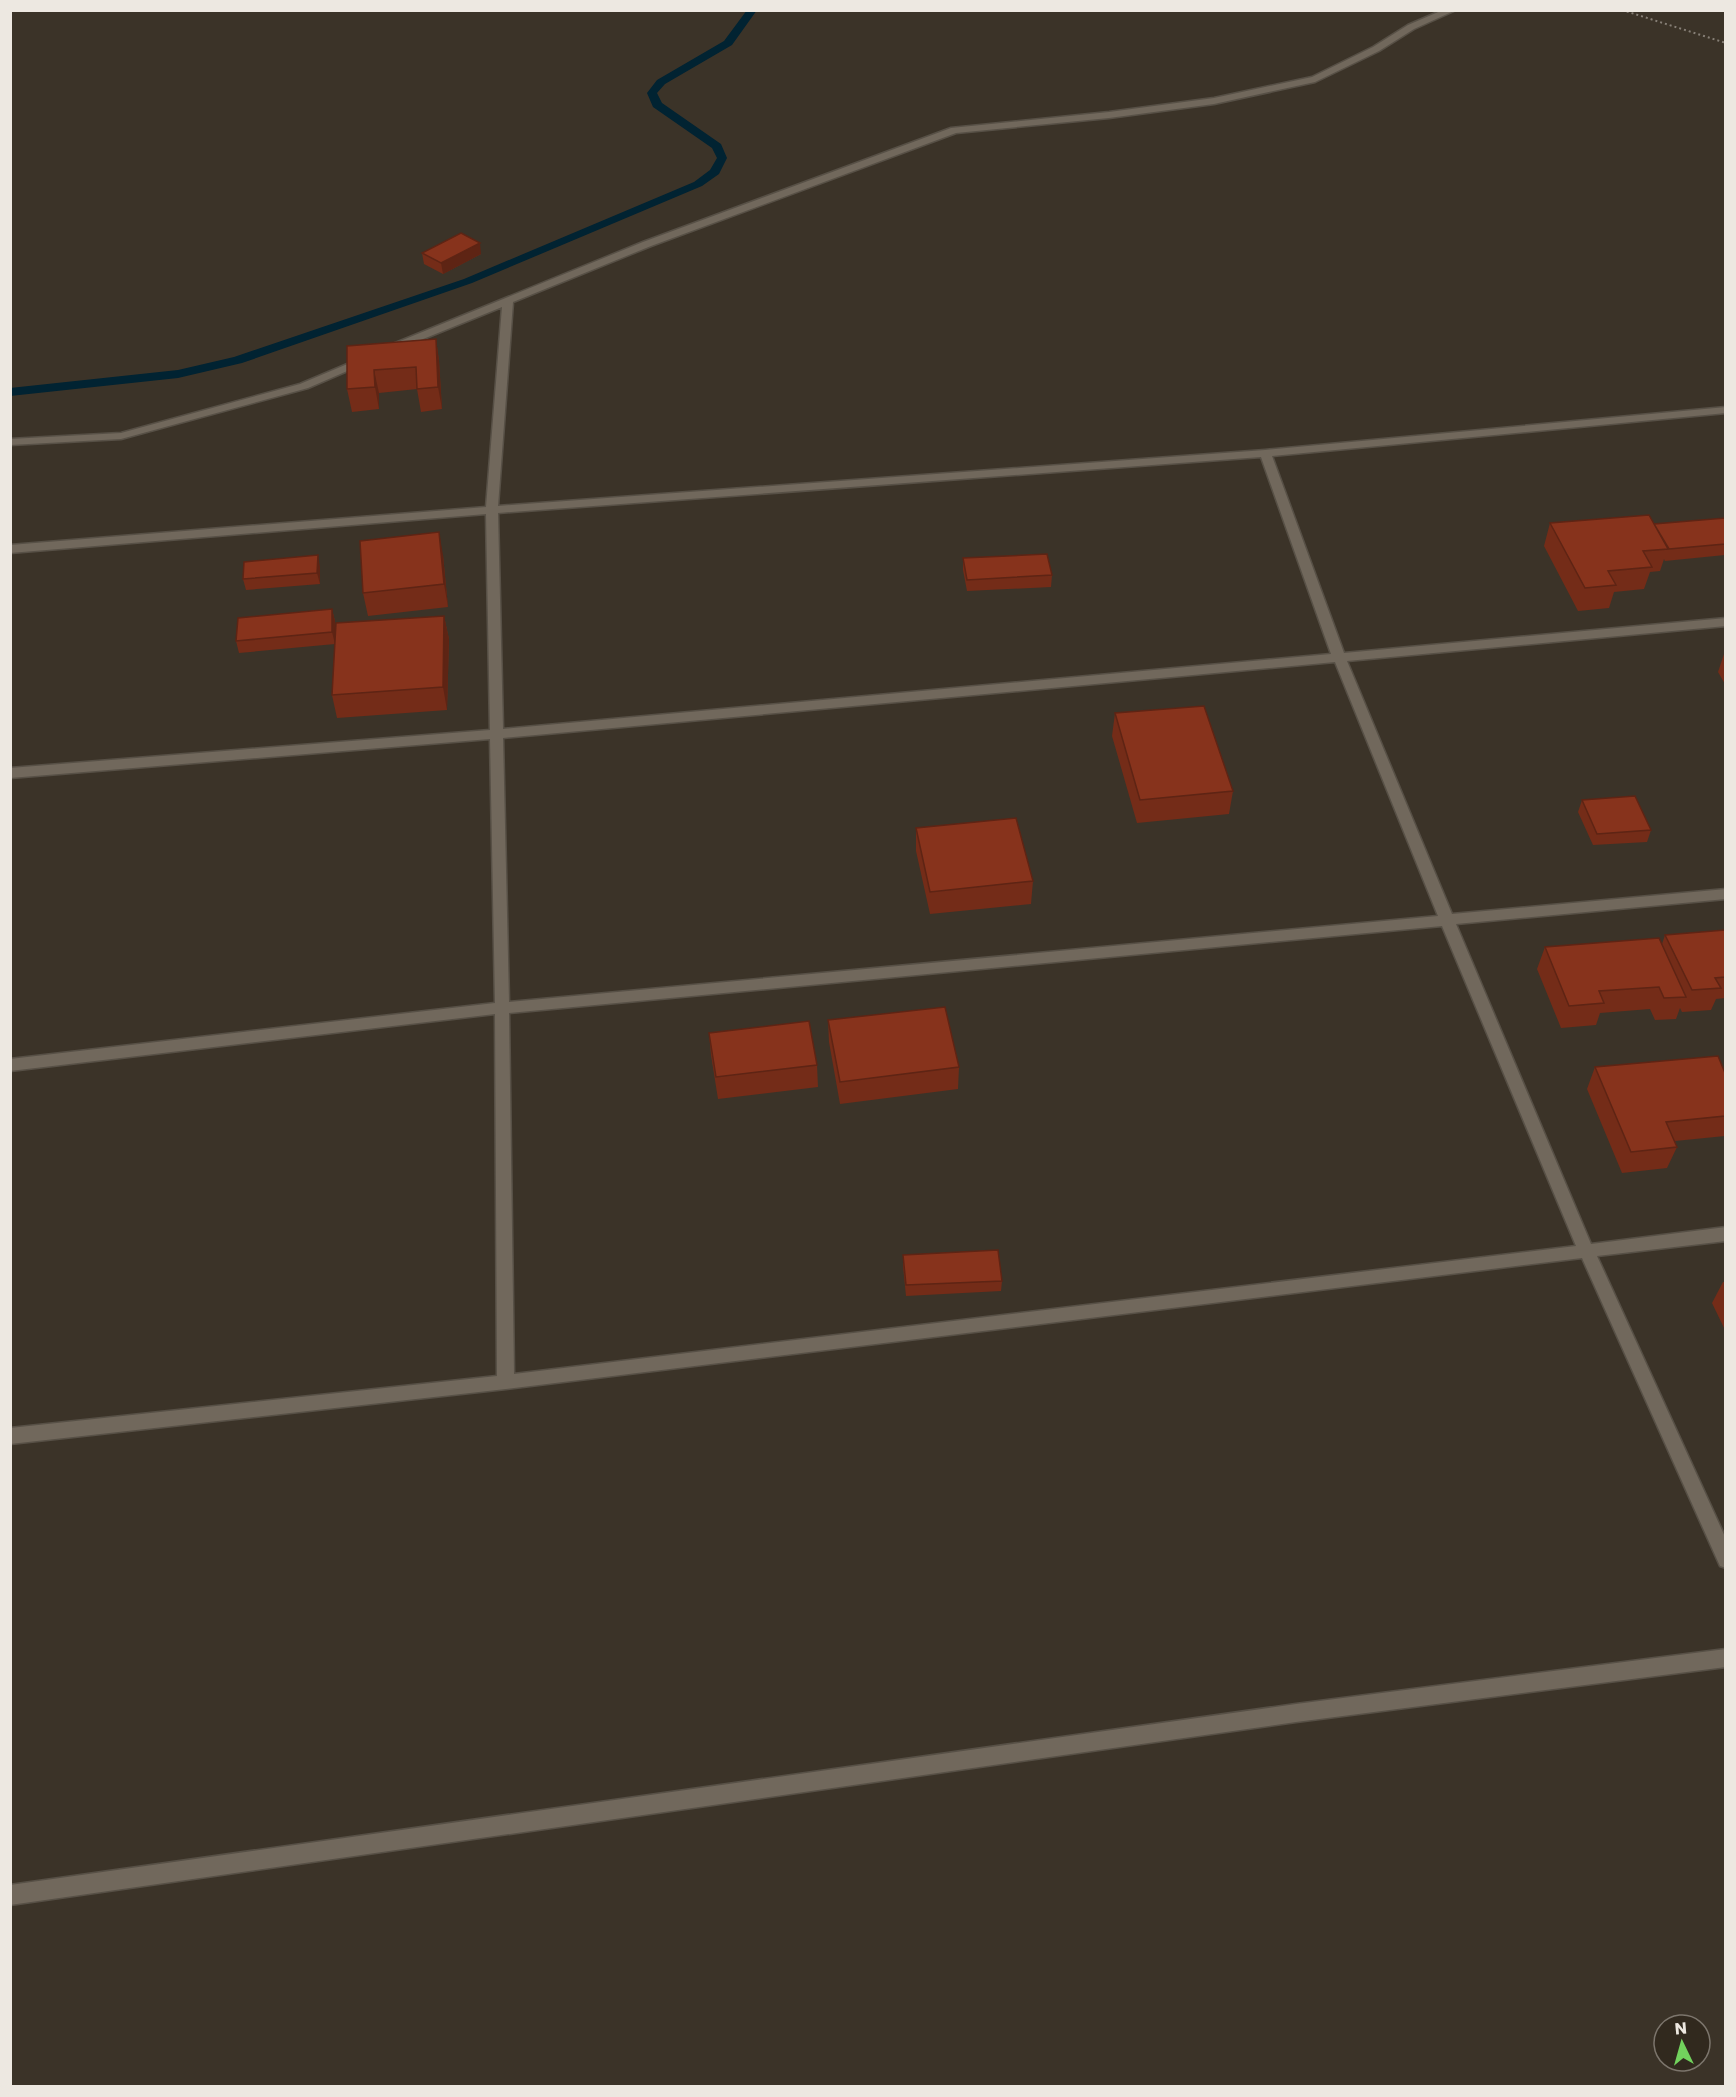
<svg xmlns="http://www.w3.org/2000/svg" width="1736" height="2097" font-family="Poppins,sans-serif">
<rect width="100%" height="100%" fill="#3b3328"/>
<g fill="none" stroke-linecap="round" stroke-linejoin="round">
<path fill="#012332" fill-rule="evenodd" d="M 747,10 L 757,10 L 732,45 L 665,84 L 657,93 L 662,103 L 721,144 L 727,158 L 719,174 L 702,186 L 472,283 L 242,363 L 178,378 L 10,396 L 10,388 L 178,370 L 234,357 L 464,279 L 694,182 L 710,170 L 717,158 L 712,148 L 653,107 L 647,93 L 657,80 L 724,41 Z"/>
<g stroke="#575046" stroke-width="3">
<path id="minor" d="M 1443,10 L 1456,10 L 1414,29 L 1379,51 L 1315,82 L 1214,104 L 1109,118 L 956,133 L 651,246 L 513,302 L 498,506 L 1265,450 L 1726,407 L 1726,413 L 1272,456 L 1344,653 L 1726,618 L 1726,626 L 1347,661 L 1452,914 L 1726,889 L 1726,899 L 1456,924 L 1591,1244 L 1726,1227 L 1726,1241 L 1597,1256 L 1726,1539 L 1726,1568 L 1720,1566 L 1582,1258 L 506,1389 L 10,1444 L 10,1428 L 497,1376 L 495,1014 L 10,1071 L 10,1059 L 495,1003 L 490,739 L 10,778 L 10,768 L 490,730 L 486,514 L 10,553 L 10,545 L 486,507 L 502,307 L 396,350 L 388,350 L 388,346 L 643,242 L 951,128 L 1109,112 L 1214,98 L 1312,77 L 1373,47 L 1408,25 ZM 1261,457 L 1331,654 L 503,729 L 498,513 ZM 1335,662 L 1438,916 L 509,1002 L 503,738 ZM 1442,926 L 1576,1246 L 514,1374 L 509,1013 Z
M 364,357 L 368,358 L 368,362 L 308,388 L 121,439 L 10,445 L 10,439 L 121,433 L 300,384 Z
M 1726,1649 L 1726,1667 L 1296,1722 L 10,1905 L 10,1885 L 1296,1704 Z"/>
</g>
<path stroke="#867f76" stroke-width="2" stroke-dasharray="2 3" stroke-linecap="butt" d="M 1622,10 L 1726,43"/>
<use href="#minor" fill="#71685c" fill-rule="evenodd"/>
</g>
<path fill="#742c18" d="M 422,253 L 481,254 L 443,274 L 424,264 Z
M 436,339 L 439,361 L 442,409 L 421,412 L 417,389 L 379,393 L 379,409 L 352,412 L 347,389 L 347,346 Z
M 1725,518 L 1725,555 L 1665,561 L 1664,559 L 1660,571 L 1650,572 L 1644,589 L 1614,592 L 1609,608 L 1578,611 L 1544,546 L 1550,523 L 1654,525 Z
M 443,555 L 448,607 L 368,616 L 363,593 Z
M 963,558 L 1052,575 L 1051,587 L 967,591 L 963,570 Z
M 320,567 L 320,584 L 246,590 L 243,579 Z
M 332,609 L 335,621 L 335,644 L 239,653 L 236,641 Z
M 444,616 L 449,639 L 447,710 L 337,718 L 332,695 Z
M 1725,651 L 1725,684 L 1718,672 Z
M 1115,713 L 1233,791 L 1229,814 L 1137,823 L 1112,736 Z
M 1582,800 L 1651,830 L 1647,842 L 1593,845 L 1578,812 Z
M 916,828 L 1033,881 L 1031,904 L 930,914 L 916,851 Z
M 1725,930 L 1725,998 L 1716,999 L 1711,1010 L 1682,1012 L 1680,1008 L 1676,1019 L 1655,1020 L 1650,1009 L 1600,1013 L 1596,1025 L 1561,1028 L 1537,969 L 1545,947 L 1662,944 L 1665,935 Z
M 828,1020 L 959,1067 L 958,1089 L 840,1104 L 829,1042 Z
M 709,1033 L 817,1065 L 818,1087 L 718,1099 L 711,1055 Z
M 1595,1067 L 1725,1073 L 1725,1136 L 1675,1141 L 1677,1147 L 1667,1168 L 1622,1173 L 1587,1089 Z
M 903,1255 L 1002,1281 L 1001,1291 L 906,1296 L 903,1266 Z
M 1723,1282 L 1725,1282 L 1725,1330 L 1712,1303 Z"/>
<path fill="#5e2414" d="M 480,243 L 481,254 L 443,274 L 441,263 Z
M 436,339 L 439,361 L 442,409 L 438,387 Z
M 374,370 L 379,393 L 379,409 L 375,387 Z
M 439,532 L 443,555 L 448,607 L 444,584 Z
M 318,555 L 320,567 L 320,584 L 317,573 Z
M 332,609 L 335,621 L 335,644 L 332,632 Z
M 444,616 L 449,639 L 447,710 L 443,687 Z"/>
<path fill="#87331c" stroke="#5e2414" stroke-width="1.5" d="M 461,233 L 480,243 L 441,263 L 422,253 Z
M 436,339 L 438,387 L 417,389 L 416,367 L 374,370 L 375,387 L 347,389 L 347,346 Z
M 1649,515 L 1668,549 L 1643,551 L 1652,567 L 1608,571 L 1616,585 L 1585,588 L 1550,523 Z
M 1725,518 L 1725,544 L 1669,549 L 1654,524 Z
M 439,532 L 444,584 L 363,593 L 360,541 Z
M 1047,554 L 1052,575 L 967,580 L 963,558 Z
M 318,555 L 317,573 L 243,579 L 244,562 Z
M 332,609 L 332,632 L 236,641 L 238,618 Z
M 444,616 L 443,687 L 332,695 L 336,623 Z
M 1204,706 L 1233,791 L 1140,800 L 1115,713 Z
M 1635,796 L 1651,830 L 1597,834 L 1582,800 Z
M 1016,818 L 1033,881 L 930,892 L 916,828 Z
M 1725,930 L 1725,977 L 1715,978 L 1721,988 L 1692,990 L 1665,935 Z
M 1659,938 L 1686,997 L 1664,998 L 1659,987 L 1599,991 L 1604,1003 L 1569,1006 L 1545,947 Z
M 945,1007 L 959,1067 L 840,1082 L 828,1020 Z
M 809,1021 L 817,1065 L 716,1077 L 709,1033 Z
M 1718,1056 L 1725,1073 L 1725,1116 L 1666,1122 L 1677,1147 L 1631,1152 L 1595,1067 Z
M 998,1250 L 1002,1281 L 906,1285 L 903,1255 Z"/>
<rect width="1736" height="2097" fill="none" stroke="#ede8e1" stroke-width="24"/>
<g transform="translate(1682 2043) rotate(355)"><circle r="28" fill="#31291e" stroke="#7c756c" stroke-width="1.5"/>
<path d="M0-4.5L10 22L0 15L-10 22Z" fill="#72d25d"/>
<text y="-9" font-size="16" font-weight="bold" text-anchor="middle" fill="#ede8e1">N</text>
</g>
</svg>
